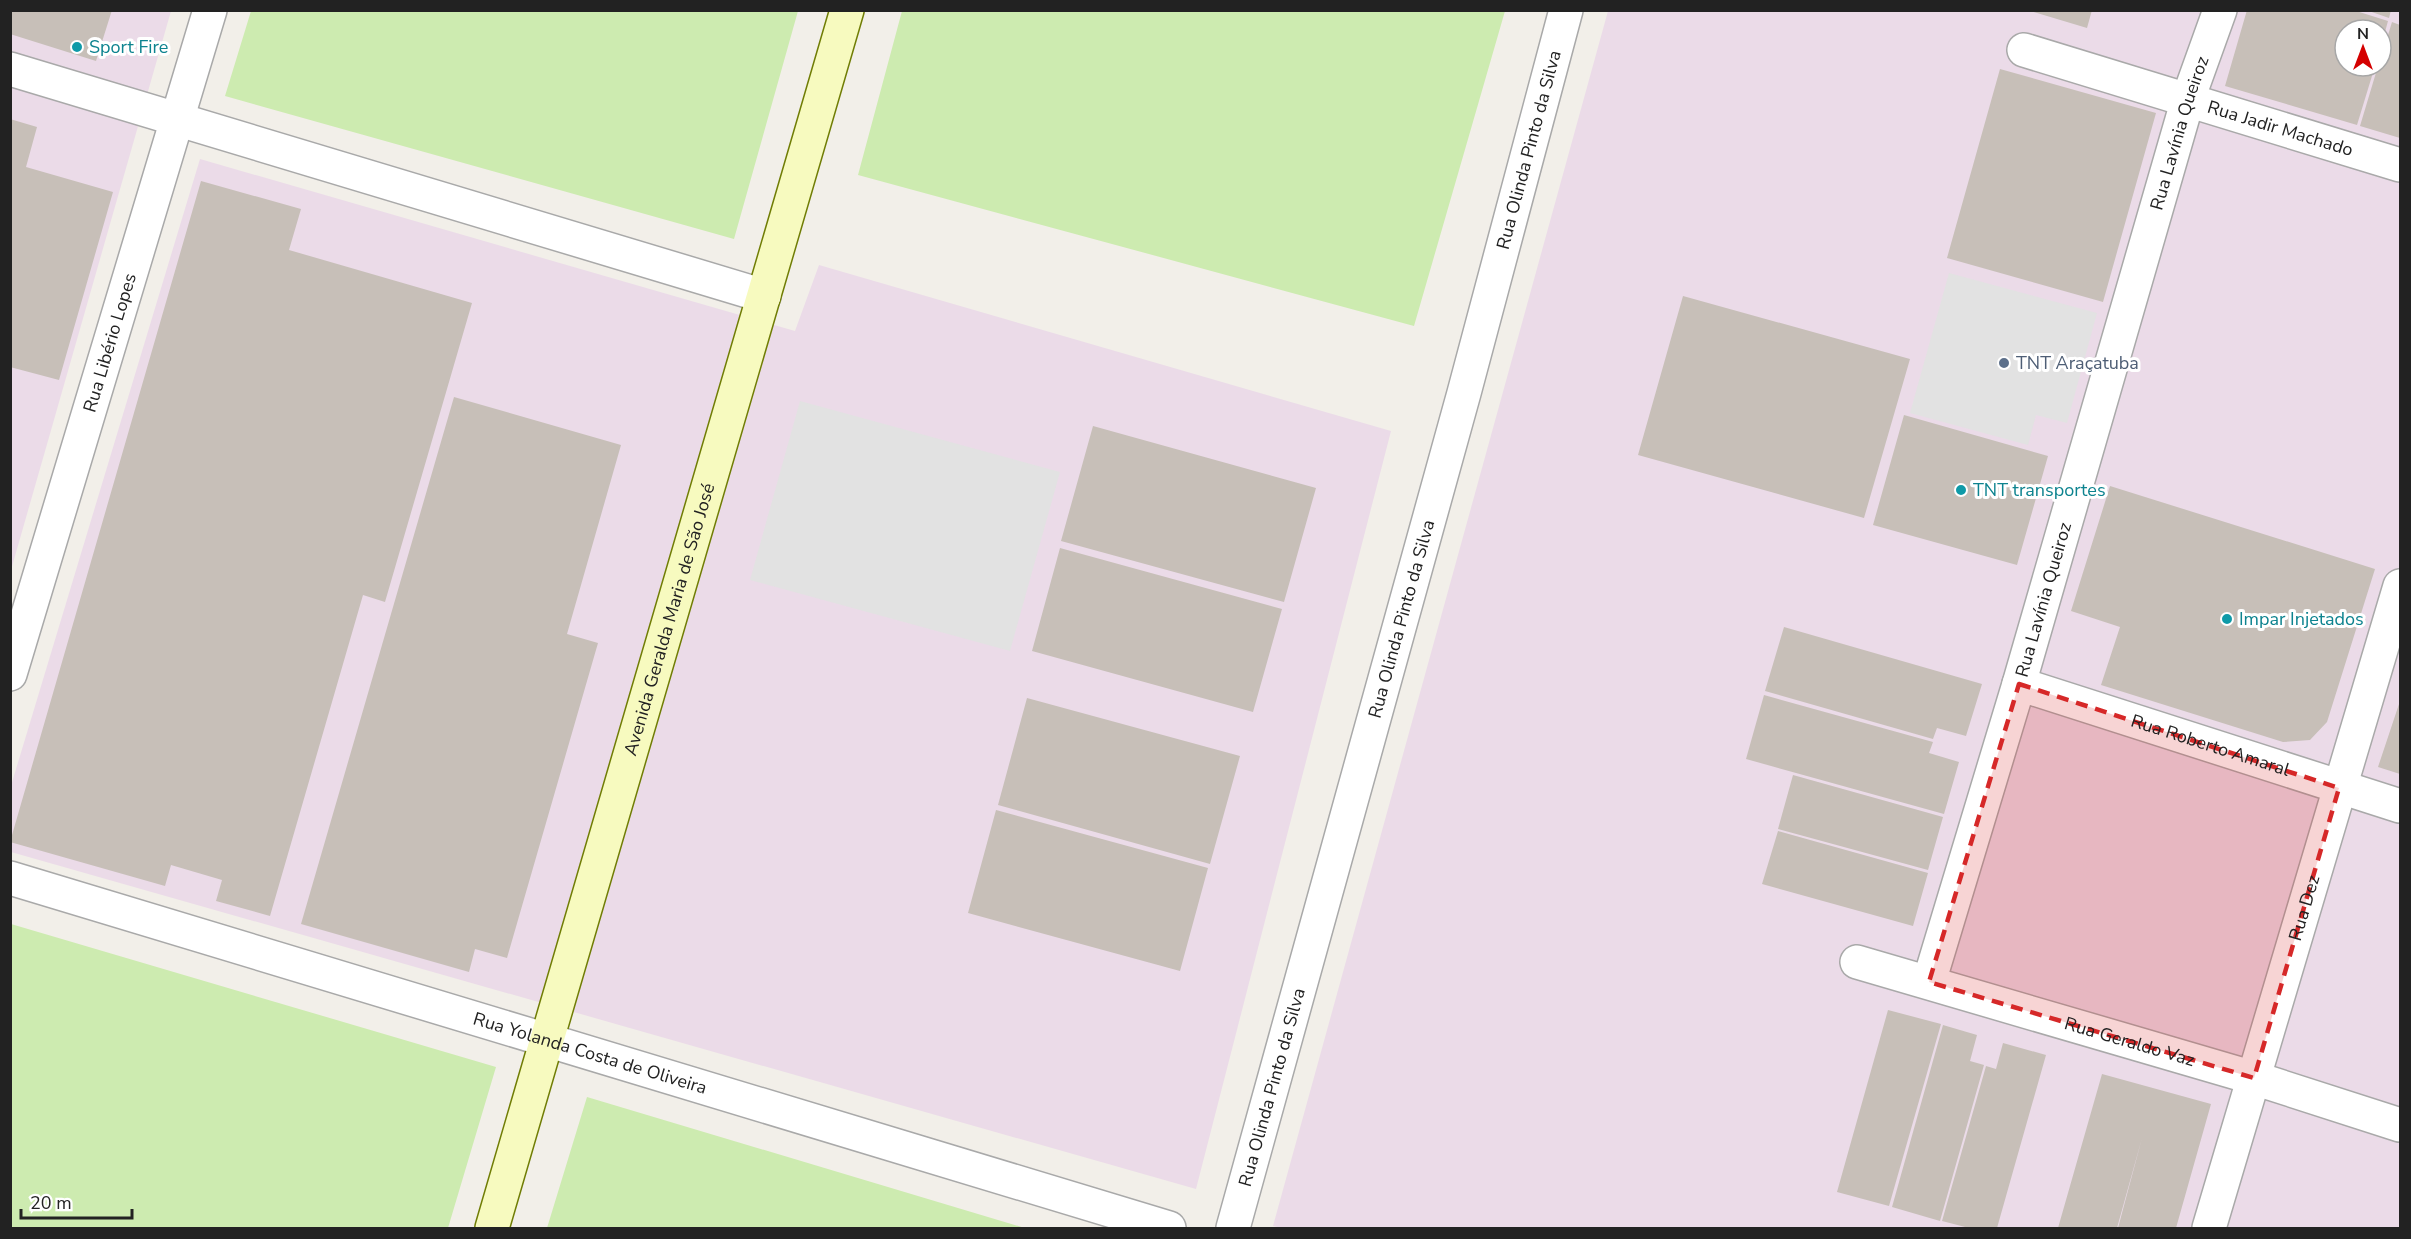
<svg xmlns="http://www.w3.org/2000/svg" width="2411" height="1239" font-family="'Nunito Sans',sans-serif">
<rect width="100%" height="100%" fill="#f2efe9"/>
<path fill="#ebdbe8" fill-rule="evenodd" d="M 11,11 L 171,11 L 11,570 Z
M 1608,11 L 2400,11 L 2400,1228 L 1281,1228 L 1273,1226 ZM 2345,30 L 2381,30 L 2381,66 L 2345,66 Z
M 200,159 L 795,331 L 819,265 L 1391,431 L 1196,1189 L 11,852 L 10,789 Z"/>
<path fill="#cdebb0" d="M 251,11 L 251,10 L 798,11 L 734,239 L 225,96 Z
M 902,11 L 902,10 L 1505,11 L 1414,326 L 858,175 Z
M 11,924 L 496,1067 L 448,1228 L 11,1228 Z
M 587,1097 L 1025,1228 L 547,1228 Z"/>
<path fill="#e2e2e2" d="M 1949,273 L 2097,313 L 2067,423 L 2036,415 L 2028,445 L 1910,413 Z
M 800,401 L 1060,472 L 1010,651 L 750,580 Z"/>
<path fill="#c7bfb8" d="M 10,10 L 112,10 L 96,61 L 10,34 Z
M 2027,10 L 2092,10 L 2087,28 Z
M 2247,10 L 2353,10 L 2388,21 L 2382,43 L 2381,30 L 2345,30 L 2345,66 L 2375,66 L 2357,125 L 2225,86 Z
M 2366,10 L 2391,10 L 2389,18 Z
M 2392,22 L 2400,25 L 2400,138 L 2360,126 L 2378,66 L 2381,66 L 2381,58 Z
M 2000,69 L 2156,113 L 2103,302 L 1947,258 Z
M 10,119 L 37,127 L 26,167 L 113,192 L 59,380 L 10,367 Z
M 201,181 L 301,209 L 289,250 L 472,303 L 385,602 L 363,595 L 270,916 L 216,901 L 222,880 L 171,865 L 165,886 L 10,842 Z
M 1683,296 L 1910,359 L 1864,518 L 1638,455 Z
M 454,397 L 621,445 L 567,634 L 598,643 L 507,958 L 475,949 L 469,972 L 301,924 Z
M 1904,415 L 2048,456 L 2017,565 L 1873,525 Z
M 1093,426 L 1316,488 L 1284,602 L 1061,541 Z
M 2110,486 L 2375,569 L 2327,722 L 2310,740 L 2283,742 L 2101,685 L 2120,627 L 2071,611 Z
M 1060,548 L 1282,609 L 1253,712 L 1032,651 Z
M 1784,627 L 1982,684 L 1966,736 L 1937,728 L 1933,739 L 1765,691 Z
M 1764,695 L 1933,742 L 1929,753 L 1959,762 L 1944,814 L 1746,759 Z
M 1027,698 L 1240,756 L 1210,864 L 998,805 Z
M 2400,701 L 2400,774 L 2378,767 Z
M 1793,775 L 1943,817 L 1928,870 L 1778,829 Z
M 996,810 L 1208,868 L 1180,971 L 968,913 Z
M 1778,831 L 1928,873 L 1913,926 L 1762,884 Z
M 1888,1010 L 1941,1024 L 1889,1206 L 1837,1192 Z
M 1943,1025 L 1977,1035 L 1970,1061 L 1984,1065 L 1940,1221 L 1892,1207 Z
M 2003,1043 L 2046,1055 L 1997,1228 L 1969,1228 L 1942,1221 L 1986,1066 L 1996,1069 Z
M 2102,1074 L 2211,1104 L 2176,1228 L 2118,1228 L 2142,1138 L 2117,1228 L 2058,1228 Z"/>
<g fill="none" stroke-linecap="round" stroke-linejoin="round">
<g stroke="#a9a9a9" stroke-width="36">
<g id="street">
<path id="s1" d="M 2024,50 L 2400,165"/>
<path d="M 10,69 L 764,296"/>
<path id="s2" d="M 10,674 L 210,10"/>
<path id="s3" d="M 2019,684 L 2400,806"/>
<path id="s4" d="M 10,878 L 1169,1228"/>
<path id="s5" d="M 1857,962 L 2254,1078 L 2400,1125"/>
<path id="s6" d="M 1929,982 L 2019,684 L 2188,99 L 2220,10"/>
<path id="s7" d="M 1233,1228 L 1464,393 L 1566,10"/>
<path id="s8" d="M 2209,1228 L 2400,586"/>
</g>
</g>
<g stroke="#707d05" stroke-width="36">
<g id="secondary">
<path id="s9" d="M 492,1228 L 847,10"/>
</g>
</g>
<use href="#street" stroke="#fff" stroke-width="33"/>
<use href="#secondary" stroke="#f7fabf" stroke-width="33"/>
</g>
<path fill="#d62828" fill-opacity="0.2" stroke="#d62828" stroke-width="4.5" stroke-dasharray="12 8" stroke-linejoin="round" d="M 2019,684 L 2339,788 L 2254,1078 L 1929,982 Z"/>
<g fill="#0f9aa8" stroke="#fff" stroke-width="2">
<circle cx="77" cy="47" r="6"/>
<circle cx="1961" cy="490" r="6"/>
<circle cx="2227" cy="619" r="6"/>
</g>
<circle fill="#5c6f8a" stroke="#fff" stroke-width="2" cx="2004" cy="363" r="6"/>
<g text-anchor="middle" stroke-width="6" stroke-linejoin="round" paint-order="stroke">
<g font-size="18" fill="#0d838f" stroke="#fff" text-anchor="start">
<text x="89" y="53">Sport Fire</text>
<text x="1973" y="496">TNT transportes</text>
<text x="2239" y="625">Impar Injetados</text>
</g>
<g font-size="18" fill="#222" stroke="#fff">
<text dy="6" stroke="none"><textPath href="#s1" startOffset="268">Rua Jadir Machado</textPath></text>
<text dy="6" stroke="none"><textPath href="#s6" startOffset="885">Rua Lavínia Queiroz</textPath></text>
<text dy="6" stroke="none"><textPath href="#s7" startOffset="1118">Rua Olinda Pinto da Silva</textPath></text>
<text dy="6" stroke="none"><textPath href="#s2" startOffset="346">Rua Libério Lopes</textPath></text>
<text dy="6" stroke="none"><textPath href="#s6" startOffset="399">Rua Lavínia Queiroz</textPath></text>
<text dy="6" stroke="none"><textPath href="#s9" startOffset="634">Avenida Geralda Maria de São José</textPath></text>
<text dy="6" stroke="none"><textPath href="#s7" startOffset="632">Rua Olinda Pinto da Silva</textPath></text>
<text dy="6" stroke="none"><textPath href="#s3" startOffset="201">Rua Roberto Amaral</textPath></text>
<text dy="6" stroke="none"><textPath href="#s8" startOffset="334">Rua Dez</textPath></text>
<text dy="6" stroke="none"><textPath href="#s5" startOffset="284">Rua Geraldo Vaz</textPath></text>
<text dy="6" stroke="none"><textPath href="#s4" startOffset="606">Rua Yolanda Costa de Oliveira</textPath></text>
<text dy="6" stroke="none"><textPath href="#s7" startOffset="146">Rua Olinda Pinto da Silva</textPath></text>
</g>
<g font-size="18" fill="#4e5e75" stroke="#fff" text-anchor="start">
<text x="2016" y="369">TNT Araçatuba</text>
</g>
</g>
<rect width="2411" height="1239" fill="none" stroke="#222222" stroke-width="24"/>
<g transform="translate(2363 48)"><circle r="28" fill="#ffffff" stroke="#a7a7a7" stroke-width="1.5"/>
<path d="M0-4.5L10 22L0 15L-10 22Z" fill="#d40000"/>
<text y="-9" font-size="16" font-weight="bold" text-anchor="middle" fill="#222222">N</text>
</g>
<path d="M21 1209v9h111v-9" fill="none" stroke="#222222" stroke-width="3"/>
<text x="30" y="1209" font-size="18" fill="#222222" stroke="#ffffff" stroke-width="4.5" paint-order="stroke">20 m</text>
</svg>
